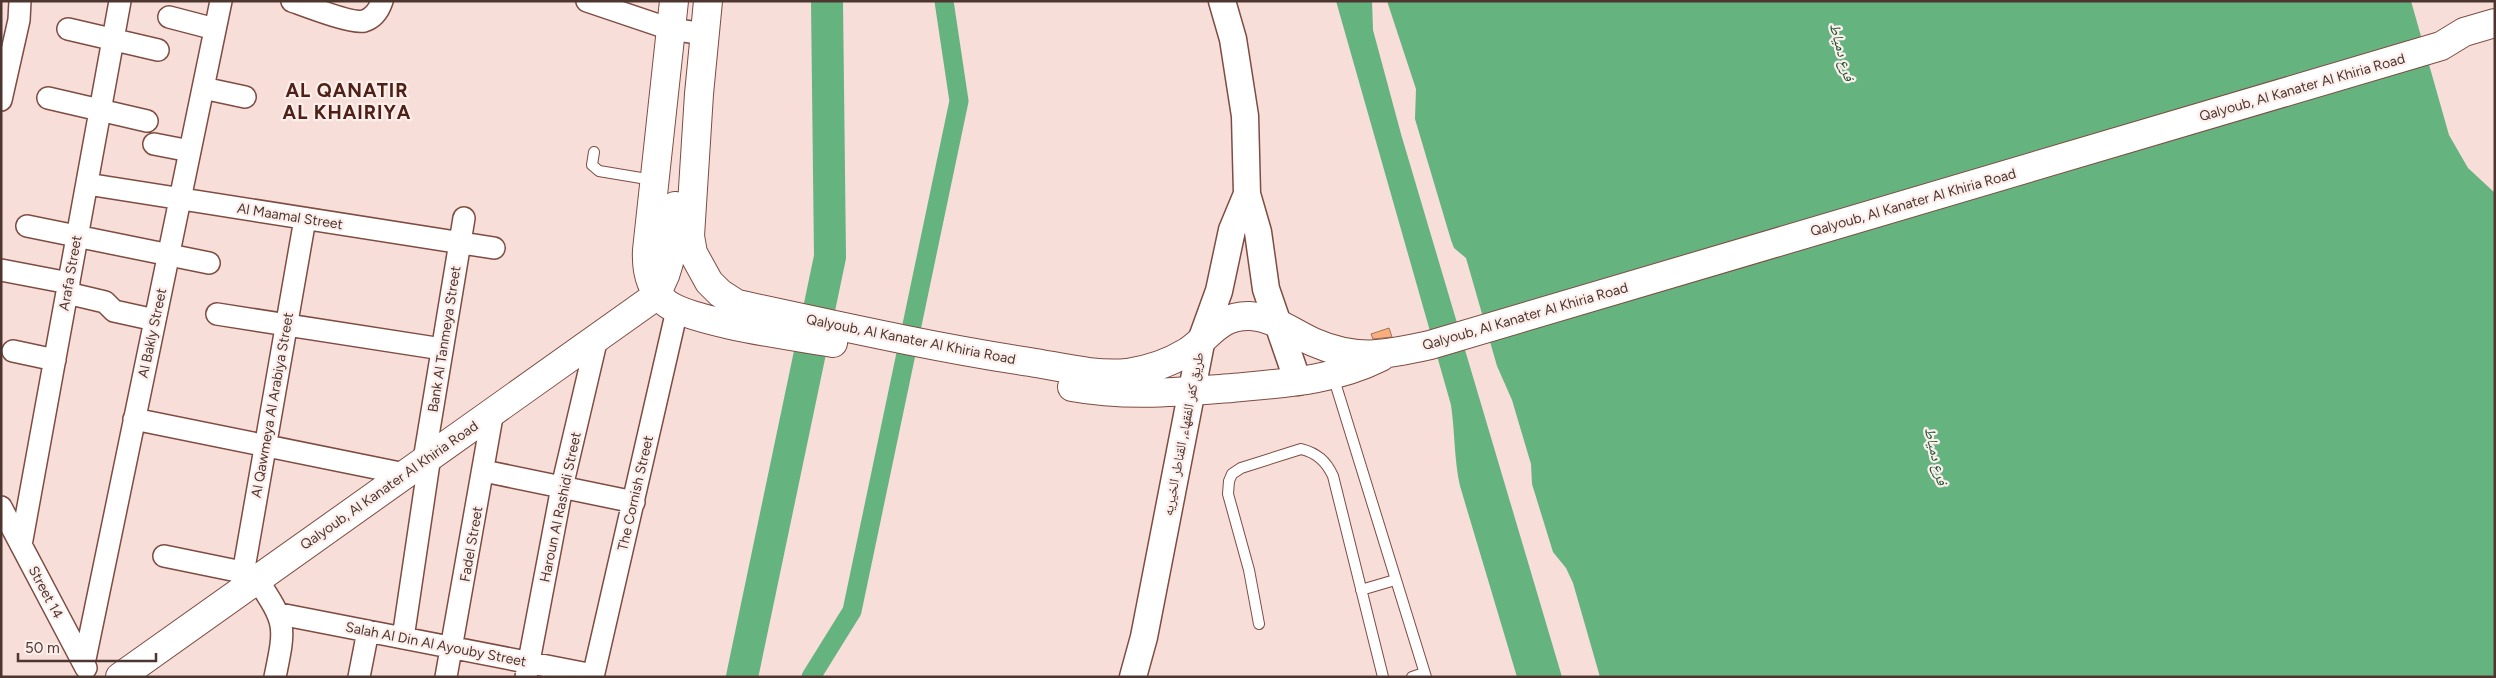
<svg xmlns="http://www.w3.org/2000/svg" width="2496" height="678" font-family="Figtree,'Noto Naskh Arabic',sans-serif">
<rect width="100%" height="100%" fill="#f7ded8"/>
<path fill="#65b37f" d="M 1336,1 L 1372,1 L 1373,30 L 1401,134 L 1562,677 L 1517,677 L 1460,486 C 1454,459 1455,432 1451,405 Z
M 1387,1 L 2411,1 L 2449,135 L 2468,168 L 2495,193 L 2495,677 L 1600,677 L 1573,583 L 1566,568 L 1553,552 L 1532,484 L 1531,464 L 1512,400 L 1497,366 L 1466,258 L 1454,248 L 1451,240 L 1415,119 L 1416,89 Z"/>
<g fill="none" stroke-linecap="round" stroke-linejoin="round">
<path stroke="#65b37f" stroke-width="19" d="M 811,677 L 852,611 L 959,101 L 944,1"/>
<path stroke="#65b37f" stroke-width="32" d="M 742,677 L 830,257 L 827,1"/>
</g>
<path fill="#f9ae7d" stroke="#a27457" d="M 1389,328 L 1392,337 L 1373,339 L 1371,334 Z"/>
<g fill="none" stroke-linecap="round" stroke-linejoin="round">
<g stroke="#7e4c41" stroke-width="12">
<path id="service" d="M 594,152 L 592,165 L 599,171 L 653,180
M 1333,376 L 1426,677
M 1361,590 L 1395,580
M 1259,624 L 1249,570 L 1228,494 L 1229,481 L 1232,474 L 1241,468 L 1301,449 C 1317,453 1326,461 1333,476 L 1383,677
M 1412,677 L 1424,673"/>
</g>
<g stroke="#7e4c41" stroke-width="24">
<path id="minor" d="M 292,1 C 306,6 352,24 364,21 C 374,18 379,10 382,1
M 587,1 L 670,29 L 705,34
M 169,17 L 215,29
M 68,29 L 158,50
M 203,88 L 245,97
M 48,98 L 147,121
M 1,100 L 19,20 L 20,1
M 154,144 L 190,151
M 87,184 L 494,248
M 27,226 L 209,263
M 1,270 L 69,283
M 67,293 L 105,302 L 114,311 L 155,320
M 217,314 L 442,349
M 13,351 L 55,360
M 134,419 L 405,474
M 424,460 L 464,218
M 484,471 L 634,502
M 1,507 L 86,668
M 21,545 L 120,1
M 164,556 L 242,572
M 257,579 C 286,624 286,624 275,677
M 240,591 L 305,219
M 280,614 L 593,675
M 403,638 L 430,456
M 84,664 L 221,1
M 359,677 L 368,631
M 446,677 L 493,411
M 526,677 L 562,487 L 597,338
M 593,677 L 677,310"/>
</g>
<g stroke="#7e4c41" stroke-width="29">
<path id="tertiary" d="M 1222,1 L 1233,39 L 1245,116 L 1247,194 L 1258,232 L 1266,289 L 1298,382
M 1133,677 L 1144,637 L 1202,338 L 1219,291 L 1232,230 L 1247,194"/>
</g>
<g stroke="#7e4c41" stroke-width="30">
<path id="secondary" d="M 674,1 L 647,250 C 646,269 649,288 665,302 C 687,322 798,337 833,343
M 708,1 L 699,94 L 690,236 L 693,253 L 709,282 L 720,293 L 737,304 C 835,325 931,347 1030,362 C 1061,367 1095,376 1127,373 C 1148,370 1169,363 1187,352 C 1210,337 1218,315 1250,316 C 1273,317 1293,333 1313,342 C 1356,361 1386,355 1430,345 L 2441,46 L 2464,32 L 2495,23
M 1072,387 C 1126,397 1178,392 1232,388 C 1284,383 1333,381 1381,357
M 120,677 L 649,301 C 674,275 672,240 675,206"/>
</g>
<use href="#service" stroke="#fff" stroke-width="10"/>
<use href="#minor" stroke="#fff" stroke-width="21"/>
<use href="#tertiary" stroke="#fff" stroke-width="26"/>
<use href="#secondary" stroke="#fff" stroke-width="28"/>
</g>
<g text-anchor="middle" stroke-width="4.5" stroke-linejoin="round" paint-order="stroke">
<g font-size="14" fill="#4e3630" stroke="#fbeeeb">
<text transform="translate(2302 87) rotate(-16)" y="5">Qalyoub, Al Kanater Al Khiria Road</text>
<text transform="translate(1913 202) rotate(-16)" y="5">Qalyoub, Al Kanater Al Khiria Road</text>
<text transform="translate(290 216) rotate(9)" y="5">Al Maamal Street</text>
<text transform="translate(70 273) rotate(-80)" y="5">Arafa Street</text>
<text transform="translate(1525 316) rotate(-16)" y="5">Qalyoub, Al Kanater Al Khiria Road</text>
<text transform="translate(152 333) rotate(-78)" y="5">Al Bakly Street</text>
<text transform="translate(444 339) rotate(-81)" y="5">Bank Al Tanmeya Street</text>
<text transform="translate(911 339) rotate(11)" y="5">Qalyoub, Al Kanater Al Khiria Road</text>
<text transform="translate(272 405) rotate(-80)" y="5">Al Qawmeya Al Arabiya Street</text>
<text transform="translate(1183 434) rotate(-79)" y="5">طريق كفر الفقهاء, القناطر الخيريه</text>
<text transform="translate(389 485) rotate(-35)" y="5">Qalyoub, Al Kanater Al Khiria Road</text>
<text transform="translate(635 493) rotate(-77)" y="5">The Cornish Street</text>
<text transform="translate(560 507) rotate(-78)" y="5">Haroun Al Rashidi Street</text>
<text transform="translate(471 544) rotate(-80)" y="5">Fadel Street</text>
<text transform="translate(46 592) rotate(62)" y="5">Street 14</text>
<text transform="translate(436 644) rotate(11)" y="5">Salah Al Din Al Ayouby Street</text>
</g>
<g font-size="15" font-style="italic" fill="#1c5533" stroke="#fbeeeb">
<text transform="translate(1842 52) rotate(75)" y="5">فرع دمياط</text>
<text transform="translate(1936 456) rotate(77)" y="5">فرع دمياط</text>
</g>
<g font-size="19" font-weight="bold" letter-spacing="1" fill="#4e2017" stroke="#fbeeeb">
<text x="347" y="97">AL QANATIR<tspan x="347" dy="22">AL KHAIRIYA</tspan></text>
</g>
</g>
<rect width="2496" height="678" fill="none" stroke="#4e3630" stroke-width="5"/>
<path d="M18 653v8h138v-8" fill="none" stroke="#4e3630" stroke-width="2.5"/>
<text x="25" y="653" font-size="15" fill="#4e3630" stroke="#fbeeeb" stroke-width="4" paint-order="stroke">50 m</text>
</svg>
